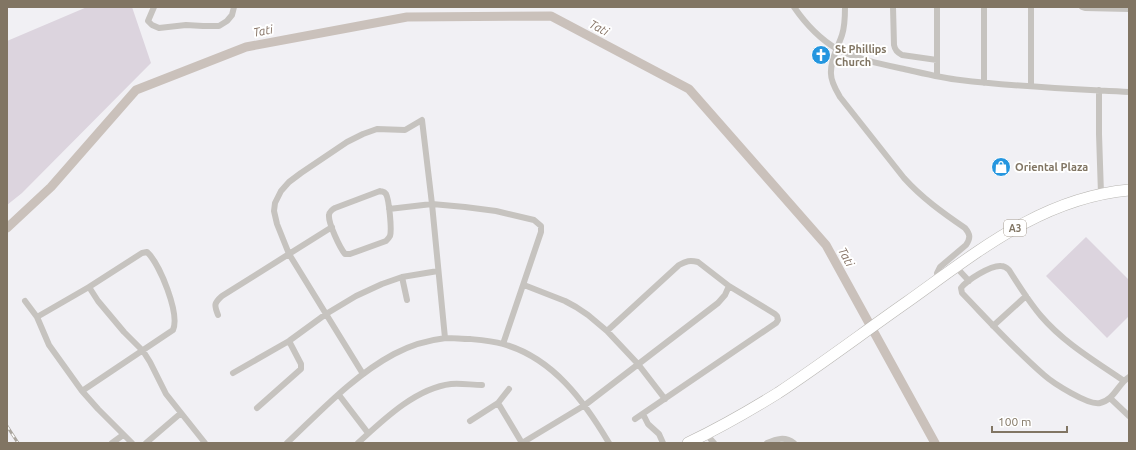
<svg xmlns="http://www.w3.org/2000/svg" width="1136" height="450" font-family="Ubuntu,sans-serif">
<rect width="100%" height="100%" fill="#f1f0f4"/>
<path fill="#dcd4de" d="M 87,7 L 132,7 L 151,63 L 22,193 L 7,205 L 7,41 Z
M 1086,237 L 1129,280 L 1129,316 L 1107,338 L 1046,276 Z"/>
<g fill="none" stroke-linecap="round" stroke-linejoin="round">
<path stroke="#cac1bb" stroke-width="9" d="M 7,228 L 51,187 L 136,90 L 246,47 L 407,17 L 551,16 L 689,89 L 826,245 L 935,443"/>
<g stroke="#b8b6b2" stroke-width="12">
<path id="highway" d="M 688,443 C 719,428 749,411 778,393 C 822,364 864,332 907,302 C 976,253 1041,198 1129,190"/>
</g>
<path stroke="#c6c3bf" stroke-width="6" d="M 154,7 L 148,21 L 152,25 L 159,28 L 186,25 L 203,26 L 219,26 L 227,21 L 232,15 L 234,7
M 794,7 C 805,23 820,39 837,49 C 857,59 881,64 904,69 C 922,73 941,78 960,80 C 1016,87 1073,89 1129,92
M 845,7 C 845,16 845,26 842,35 C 838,47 830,61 831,74 C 831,82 836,90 840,97 L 904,178 C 922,198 943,213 965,228 C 970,234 971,238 966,245 L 940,267 L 937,273 L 938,280
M 893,7 L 894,45 C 895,50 897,52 902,55 L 937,60
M 1031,7 L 1031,86
M 1082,7 L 1085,8 L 1129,9
M 937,76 L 937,7
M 984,83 L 984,7
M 1099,90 L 1099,134 L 1101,194
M 380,191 C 383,192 384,191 386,194 C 389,199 392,230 390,236 C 389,238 388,239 386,241 L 350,254 L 345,254 C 340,248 328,223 329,215 C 329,212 333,209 335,208 Z
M 389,209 L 432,204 L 465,207 L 496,211 L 534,220 L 541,226 L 541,232 L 503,344
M 956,267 L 969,281
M 402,277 L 407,300
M 524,285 L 565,301 L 576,307 L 588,315 L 607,331 L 638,364 L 665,399
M 89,287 L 98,301 L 124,332 L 143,351 L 150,362 L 166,394 L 205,443
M 25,301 L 37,317 L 49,345 L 82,391 L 98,409 L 132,443
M 218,315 C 214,305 214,303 222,296 L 332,227
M 37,317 L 89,287 L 142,253 L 147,252 C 160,264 180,314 173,330 L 82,391
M 993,326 L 1026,296
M 233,373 L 289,341 L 326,314 L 356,296 L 382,284 L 402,277 L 438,271
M 363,374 L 289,254 L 277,224 L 274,211 L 275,203 L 281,191 L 289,182 L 301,173 L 347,142 L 363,134 L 377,129 L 405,130 L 422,120 L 432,204 L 445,338
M 1124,381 C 1095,361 1064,343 1041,316 C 1029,302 1019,286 1009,270 C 1007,268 1005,266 1001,266 C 991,265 967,280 961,288 L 962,293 C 989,321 1015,350 1044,375 C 1053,383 1089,406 1100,403 C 1114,400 1118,384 1129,377
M 339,395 L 368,433
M 1110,398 L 1129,416
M 498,403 L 522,443
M 257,408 L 301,369 L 301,364 L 289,341
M 643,414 L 648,424 L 659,434 L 663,443
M 635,419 L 776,323 L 778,320 L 777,316 L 775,314 L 729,286
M 470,421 L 498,403 L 509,389
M 706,434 L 714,443
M 112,443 L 123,435
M 146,443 L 181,413
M 287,443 C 320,412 353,376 394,354 C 409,346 429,340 446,338 C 454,338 462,339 470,339 C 481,340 493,341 503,344 C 553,358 584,401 609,443
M 358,443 C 383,420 416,388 451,384 C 461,383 472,385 482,385
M 522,443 L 585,405 L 718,303 L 725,295 L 729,286 L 698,262 C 690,260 686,261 679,265 L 607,331
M 767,443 C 776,439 785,436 794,443"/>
<use href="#highway" stroke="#fff" stroke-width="11"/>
<g stroke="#aaa59e" stroke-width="3">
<path id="rail" d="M 7,426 L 18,443"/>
</g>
<use href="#rail" stroke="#fff" stroke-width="1.5" stroke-dasharray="4.5" stroke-linecap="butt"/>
</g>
<defs>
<g id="church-disc" transform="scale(1)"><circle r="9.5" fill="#2596df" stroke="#fff"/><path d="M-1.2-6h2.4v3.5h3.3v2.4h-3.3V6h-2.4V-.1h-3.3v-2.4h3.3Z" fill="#fff"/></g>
<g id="shop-disc" transform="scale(1)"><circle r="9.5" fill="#2596df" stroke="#fff"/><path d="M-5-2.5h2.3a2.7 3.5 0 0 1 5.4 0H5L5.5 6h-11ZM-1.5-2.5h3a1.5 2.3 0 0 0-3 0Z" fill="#fff"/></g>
</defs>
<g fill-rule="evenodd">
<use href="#church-disc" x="821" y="55"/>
<use href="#shop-disc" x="1001" y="167"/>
</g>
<g text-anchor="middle" stroke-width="4" stroke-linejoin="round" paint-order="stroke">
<rect fill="#fff" stroke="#a79e92" stroke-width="1" x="1004" y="220" width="22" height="16" rx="3"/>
<g font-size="10" font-weight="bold" fill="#817563">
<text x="1015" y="232">A3</text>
</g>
<g font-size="11" font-weight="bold" fill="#817563" stroke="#fff" text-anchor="start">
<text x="835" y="53">St Phillips<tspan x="835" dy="13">Church</tspan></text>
<text x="1015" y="171">Oriental Plaza</text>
</g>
<g font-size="12" font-style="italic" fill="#857264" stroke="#fff">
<text transform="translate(599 28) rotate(28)" y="4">Tati</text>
<text transform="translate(263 31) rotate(-10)" y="4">Tati</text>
<text transform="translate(846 257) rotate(61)" y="4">Tati</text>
</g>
</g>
<rect width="1136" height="450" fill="none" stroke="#817563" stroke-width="16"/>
<path d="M992 426v6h75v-6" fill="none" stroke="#817563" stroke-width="2"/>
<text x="998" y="426" font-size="12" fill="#817563" stroke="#ffffff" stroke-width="3" paint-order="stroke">100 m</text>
</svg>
